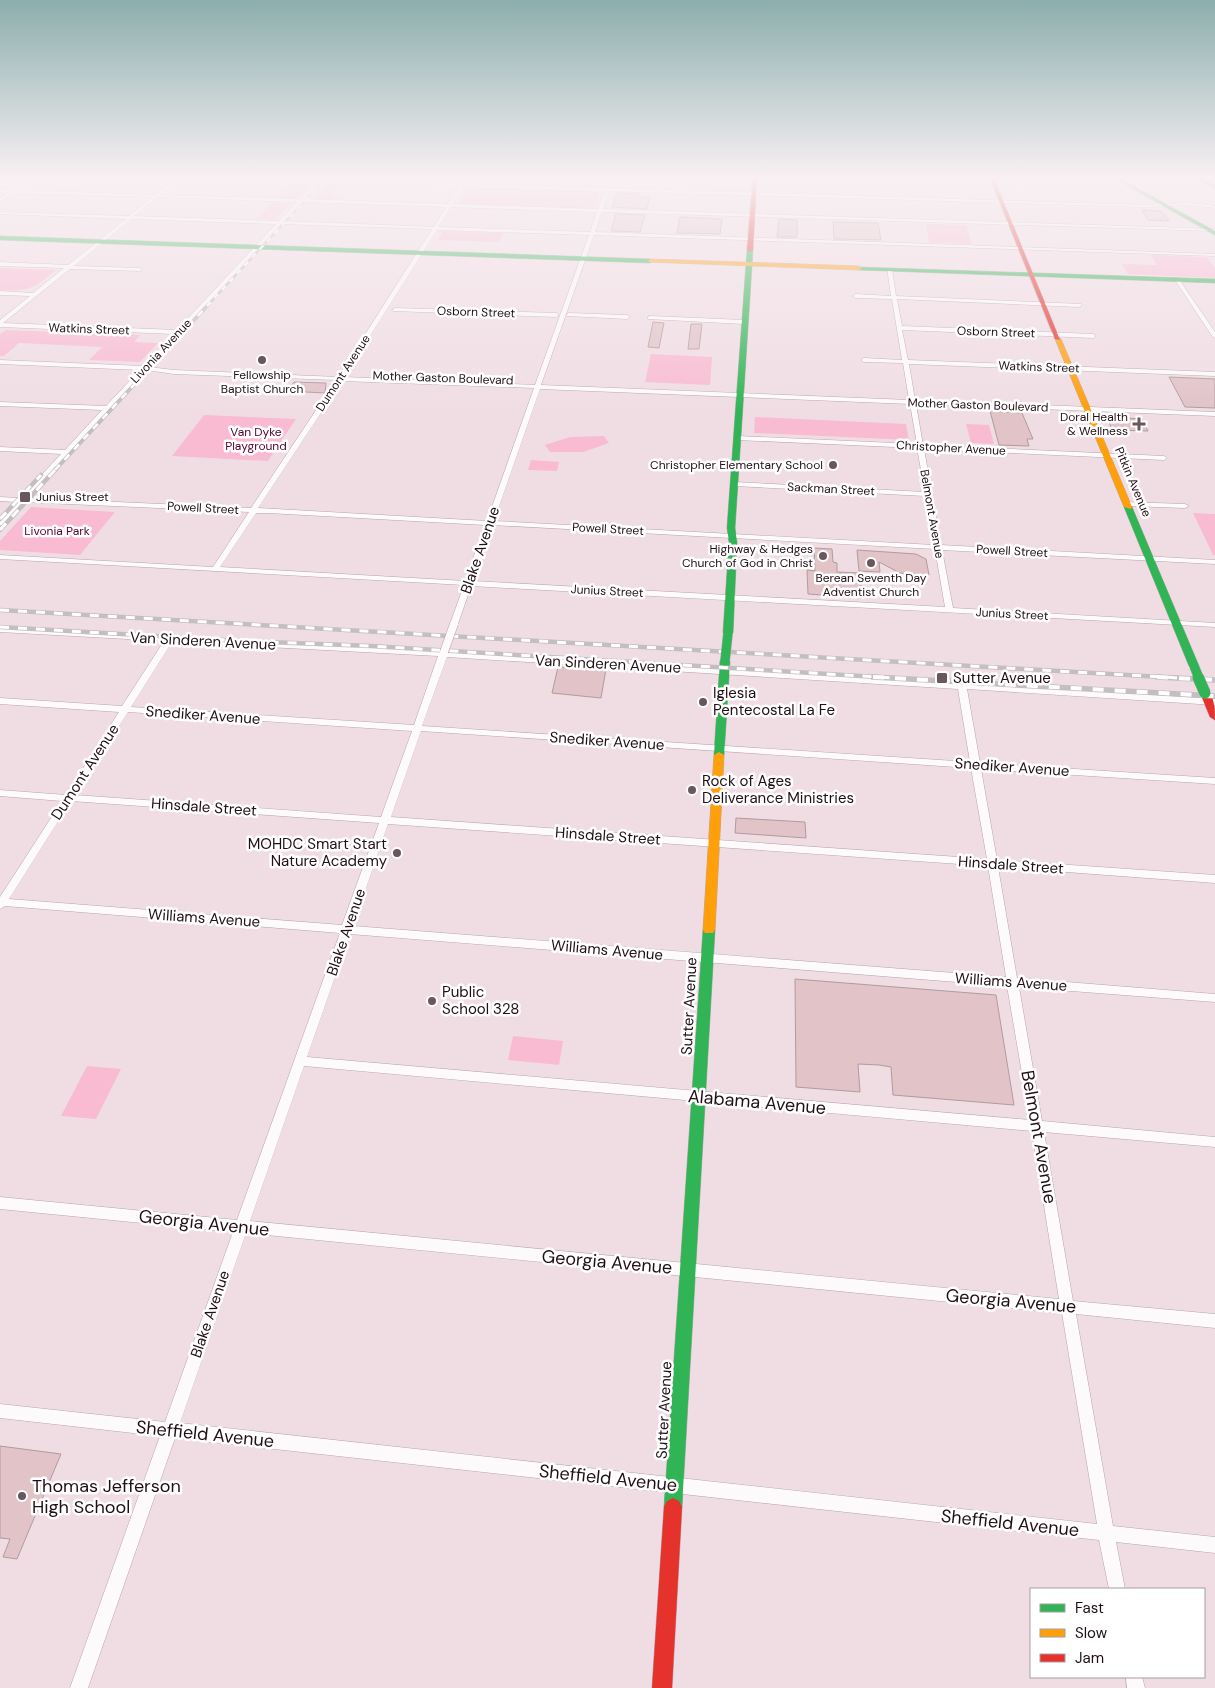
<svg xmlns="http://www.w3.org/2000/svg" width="1215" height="1688" font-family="'DM Sans',sans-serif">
<rect width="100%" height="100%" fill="#f0dde4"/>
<path fill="#f8bbd2" d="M 336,176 L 460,176 L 456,181 L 334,178 Z
M 292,183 L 310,183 L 296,198 L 278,198 Z
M 327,184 L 345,184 L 332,199 L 313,199 Z
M 469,188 L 600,192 L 594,209 L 458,204 Z
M 272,203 L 290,203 L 275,220 L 256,219 Z
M 930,224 L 966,225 L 972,244 L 929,242 L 926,225 Z
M 443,231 L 503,233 L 499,242 L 438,240 Z
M 1151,255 L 1207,257 L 1215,268 L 1215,278 L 1128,274 L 1122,264 L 1157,265 Z
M 0,268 L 56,270 C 32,289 31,291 0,290 Z
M 6,330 L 140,335 L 134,342 L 158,343 L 140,362 L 89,360 L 102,347 L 19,343 L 4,356 L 0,356 L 0,334 Z
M 651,354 L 712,357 L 710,385 L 645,382 Z
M 204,415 L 296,419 L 268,461 L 172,456 Z
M 755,417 L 906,424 L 909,440 L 754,433 Z
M 966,424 L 989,425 L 994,444 L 971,443 Z
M 604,436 L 609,443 L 583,452 L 550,452 L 545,445 L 570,437 Z
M 531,460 L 559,462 L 557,471 L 528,470 Z
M 31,507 L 115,512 L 80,555 L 0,550 L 0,541 Z
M 1193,513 L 1215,514 L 1215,555 L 1213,555 Z
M 513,1036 L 563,1041 L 559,1065 L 508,1060 Z
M 87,1066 L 121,1069 L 96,1119 L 61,1116 Z"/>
<path fill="#e1c3c8" stroke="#af9ca0" d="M 617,193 L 640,194 L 642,197 L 650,197 L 647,209 L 612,207 Z
M 1142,210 L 1161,211 L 1169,221 L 1148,220 Z
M 616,214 L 645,215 L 640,232 L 611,231 Z
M 680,217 L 722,219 L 720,234 L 677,233 Z
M 779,219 L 797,220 L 797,237 L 777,237 Z
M 833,222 L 878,223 L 881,240 L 834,239 Z
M 653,322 L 664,323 L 659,348 L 648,347 Z
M 691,324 L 702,324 L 699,349 L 688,349 Z
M 1169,377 L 1215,379 L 1215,408 L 1185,407 Z
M 294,382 L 326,383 L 325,393 L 287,391 Z
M 990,411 L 1022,413 L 1033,439 L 1027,439 L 1029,446 L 999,445 Z
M 1107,417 L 1142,419 L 1148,431 L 1112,430 Z
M 814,548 L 832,549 L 833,562 L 837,563 L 837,572 L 860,573 L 862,598 L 808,594 L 807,570 L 815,571 Z
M 857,550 L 916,554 L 926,559 L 929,575 L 900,573 L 879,562 L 880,572 L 859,571 Z
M 558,667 L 606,669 L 601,698 L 552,693 Z
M 736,818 L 805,822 L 806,838 L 735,833 Z
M 795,979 L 996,995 L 1014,1105 L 893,1095 L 891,1067 L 879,1065 L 858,1064 L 860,1092 L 796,1087 Z
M 0,1446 L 61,1454 L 17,1559 L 3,1557 L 10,1539 L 0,1538 Z"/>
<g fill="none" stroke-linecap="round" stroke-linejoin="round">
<g stroke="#b7a5ab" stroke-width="1">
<path id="street" d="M 35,176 L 39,176 L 18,190 L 155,195 L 176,178 L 161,177 L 159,176 L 318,180 L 321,178 L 323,180 L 461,184 L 466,176 L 470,176 L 465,184 L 606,188 L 610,176 L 614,176 L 610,188 L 1145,205 L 1191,203 L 1215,206 L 1215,208 L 1191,205 L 1145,207 L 609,191 L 603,209 L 1215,229 L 1215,231 L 602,212 L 595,232 L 1215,254 L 1215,256 L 594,235 L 541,385 L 909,400 L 903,363 L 864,362 L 861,360 L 864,358 L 902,360 L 892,299 L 856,298 L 853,296 L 856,294 L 891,296 L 887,268 L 892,269 L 896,296 L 1081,304 L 1082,305 L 1079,307 L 897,299 L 902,326 L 1093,334 L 1096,336 L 1093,338 L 902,330 L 908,360 L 1215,372 L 1215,376 L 909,364 L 915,400 L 1215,412 L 1215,416 L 916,404 L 923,445 L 1164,456 L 1167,458 L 1164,460 L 924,449 L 941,545 L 1215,560 L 1215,564 L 942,550 L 953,608 L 1215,623 L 1215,627 L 471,586 L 458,624 L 454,626 L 450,624 L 464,585 L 0,559 L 0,555 L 213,567 L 249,512 L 23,502 L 3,525 L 0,525 L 0,519 L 16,502 L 0,501 L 0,497 L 20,498 L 61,454 L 0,451 L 0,447 L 65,450 L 102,410 L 0,406 L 0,402 L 106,406 L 140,370 L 0,364 L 0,360 L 143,366 L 174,334 L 0,327 L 0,320 L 30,296 L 0,295 L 0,291 L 33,293 L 64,268 L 0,266 L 0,262 L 68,265 L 126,219 L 0,214 L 0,212 L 129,216 L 152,197 L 14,193 L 0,201 L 0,198 L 8,193 L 0,192 L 0,190 L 12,190 ZM 181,178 L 316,182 L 300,199 L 161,195 ZM 320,182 L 459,186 L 448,204 L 304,199 ZM 464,187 L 605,191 L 598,209 L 452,204 ZM 157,197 L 297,202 L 279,221 L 134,216 ZM 302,202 L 446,207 L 434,227 L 284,221 ZM 451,207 L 597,212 L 590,232 L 438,227 ZM 131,219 L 276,224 L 177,330 L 3,323 L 70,269 L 142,271 L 140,268 L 74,266 ZM 281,224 L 432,229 L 338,377 L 174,370 L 149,367 ZM 437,230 L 589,235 L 535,385 L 344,377 ZM 146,370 L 174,374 L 336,380 L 251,508 L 27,498 ZM 342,381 L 534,388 L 487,521 L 258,508 ZM 540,389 L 910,404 L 917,444 L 737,436 L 734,438 L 737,440 L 917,448 L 925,492 L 734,482 L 731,484 L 734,486 L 925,496 L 934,545 L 494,521 ZM 256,513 L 268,513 L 485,525 L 465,581 L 220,567 ZM 492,525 L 935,549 L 945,607 L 473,581 Z
M 811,176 L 1128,184 L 1133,181 L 1135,176 L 1139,176 L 1137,183 L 1129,186 Z
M 1178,278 L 1215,332 L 1215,338 L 1212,336 L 1175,280 Z
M 395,308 L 556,313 L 559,315 L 556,317 L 393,311 L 392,310 Z
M 569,313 L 627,315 L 630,317 L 627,319 L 567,316 L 567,314 Z
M 650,316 L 744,320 L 747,322 L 744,324 L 648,319 L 648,317 Z
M 1125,502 L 1185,504 L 1189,506 L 1185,508 L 1128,506 L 1125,506 Z
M 0,628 L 440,651 L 444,649 L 448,652 L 959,683 L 962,682 L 1215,699 L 1215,705 L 967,689 L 980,763 L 1215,778 L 1215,784 L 981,769 L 997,860 L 1215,875 L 1215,883 L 998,867 L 1017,978 L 1215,994 L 1215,1002 L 1019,987 L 1042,1121 L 1215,1137 L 1215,1147 L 1044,1132 L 1073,1301 L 1215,1314 L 1215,1328 L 1076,1314 L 1113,1526 L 1215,1537 L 1215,1553 L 1116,1542 L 1125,1589 L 1109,1589 L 1099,1540 L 175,1438 L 88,1688 L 70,1688 L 160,1436 L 0,1418 L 0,1404 L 165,1422 L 233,1232 L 0,1209 L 0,1197 L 237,1220 L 340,933 L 5,906 L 0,909 L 0,897 L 62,801 L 0,796 L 0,790 L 66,795 L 119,712 L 0,704 L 0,698 L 122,706 L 164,641 L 0,632 ZM 172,642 L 438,656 L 414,725 L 131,707 ZM 447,657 L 958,689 L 970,762 L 422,726 ZM 128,712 L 412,731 L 381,817 L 75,795 ZM 421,731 L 971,768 L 987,859 L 391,817 ZM 71,801 L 379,823 L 342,925 L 9,899 ZM 388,824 L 988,866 L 1006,977 L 353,926 ZM 350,934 L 1007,986 L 1030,1120 L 307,1057 ZM 304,1066 L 1032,1131 L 1059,1299 L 250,1221 ZM 246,1233 L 1062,1313 L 1097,1524 L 180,1423 Z
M 1126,1677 L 1142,1677 L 1145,1688 L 1127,1688 Z"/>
</g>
<g stroke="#b7a5ab" stroke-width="1">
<path id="fast" d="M 1110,176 L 1115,176 L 1215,231 L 1215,235 Z
M 1191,176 L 1196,176 L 1215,185 L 1215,188 Z
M 0,236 L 650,259 L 653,261 L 650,263 L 0,240 Z
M 750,248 L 753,250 L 735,528 L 737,542 L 733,633 L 728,636 L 723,633 L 729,542 L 727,528 L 747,250 Z
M 857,267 L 1215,279 L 1215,283 L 859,270 Z
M 1125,505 L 1132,507 L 1199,666 L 1197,668 L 1191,668 L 1189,666 L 1124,507 Z
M 725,658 L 730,661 L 724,755 L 719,758 L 714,755 L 720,661 Z
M 709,926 L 713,927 L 715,930 L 682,1507 L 679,1513 L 673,1516 L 667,1513 L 664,1507 L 703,930 L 705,927 Z"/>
</g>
<g stroke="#b7a5ab" stroke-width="1">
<path id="slow" d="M 650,259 L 859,266 L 862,268 L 859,270 L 648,262 Z
M 1058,337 L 1061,339 L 1132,507 L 1131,509 L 1124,507 L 1055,339 Z
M 719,752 L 724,755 L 715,930 L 713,933 L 705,933 L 703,930 L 714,755 Z"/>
</g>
<g stroke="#b7a5ab" stroke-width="1">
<path id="jam" d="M 753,176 L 757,176 L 753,250 L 750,252 L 747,250 Z
M 989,176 L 993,176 L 1060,340 L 1055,339 Z
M 1205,690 C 1215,694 1215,710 1215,720 L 1210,717 L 1200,693 Z
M 673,1498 L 679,1501 L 682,1507 L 672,1688 L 652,1688 L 664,1507 L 667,1501 Z"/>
</g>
<use href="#street" fill="#fdfafb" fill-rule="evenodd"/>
<use href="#fast" fill="#30b455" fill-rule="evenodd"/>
<use href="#slow" fill="#ff9f0a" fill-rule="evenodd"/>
<use href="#jam" fill="#e5322d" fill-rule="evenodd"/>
<g stroke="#c4bec0" stroke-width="2.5">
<path id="rail-far3" d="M 207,306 L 328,176"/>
</g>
<g stroke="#c4bec0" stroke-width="4">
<path id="rail-far2" d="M 55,470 L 208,305"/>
</g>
<g stroke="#c4bec0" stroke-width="4.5">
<path id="rail-far1" d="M 0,519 L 41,475
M 0,530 L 56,469
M 0,610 L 1179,678
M 0,627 L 242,641 L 371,646 L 894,678"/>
</g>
<g stroke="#c4bec0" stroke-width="5.5">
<path id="rail" d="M 873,677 L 1215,696
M 1157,677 L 1215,680"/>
</g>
<use href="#rail-far3" stroke="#fff" stroke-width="2" stroke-dasharray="5.5" stroke-linecap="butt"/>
<use href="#rail-far2" stroke="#fff" stroke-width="2.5" stroke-dasharray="7" stroke-linecap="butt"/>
<use href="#rail-far1" stroke="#fff" stroke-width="3" stroke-dasharray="9" stroke-linecap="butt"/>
<use href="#rail" stroke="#fff" stroke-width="4" stroke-dasharray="11" stroke-linecap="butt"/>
<g stroke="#b7a5ab" stroke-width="9" stroke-linecap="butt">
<path id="street-bridge" d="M 444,652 L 454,624"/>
</g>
<g stroke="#b7a5ab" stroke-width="10" stroke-linecap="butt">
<path id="fast-bridge-far1" d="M 725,661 L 728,633
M 1194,666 L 1199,678"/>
</g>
<g stroke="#b7a5ab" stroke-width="12" stroke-linecap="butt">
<path id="fast-bridge" d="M 1198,677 L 1205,693"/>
</g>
<use href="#street-bridge" stroke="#fdfafb" stroke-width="8"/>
<use href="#fast-bridge-far1" stroke="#30b455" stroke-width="9"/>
<use href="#fast-bridge" stroke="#30b455" stroke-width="11"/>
</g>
<linearGradient id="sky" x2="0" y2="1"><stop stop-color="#8caead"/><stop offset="0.43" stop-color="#f8f0f3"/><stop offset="1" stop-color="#f8f0f3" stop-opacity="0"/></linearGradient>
<rect width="1215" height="412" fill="url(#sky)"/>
<g fill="#69565e" stroke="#fff" stroke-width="2">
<circle cx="262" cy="360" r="5"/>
<path d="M1136.5 416.5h5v5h5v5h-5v5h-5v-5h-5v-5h5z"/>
<circle cx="833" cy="465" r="5"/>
<rect x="19" y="491" width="12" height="12" rx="2.5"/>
<circle cx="823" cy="556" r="5"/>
<circle cx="871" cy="563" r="5"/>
<rect x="936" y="672" width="12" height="12" rx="2.5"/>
<circle cx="703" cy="702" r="5"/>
<circle cx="692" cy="790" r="5"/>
<circle cx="397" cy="853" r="5"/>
<circle cx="432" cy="1001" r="5"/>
<circle cx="22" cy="1496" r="5"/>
</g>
<g text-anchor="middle" stroke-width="5" stroke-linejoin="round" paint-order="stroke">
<g font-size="12" fill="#210e16" stroke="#fff">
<text transform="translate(476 312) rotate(2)" y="4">Osborn Street</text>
<text transform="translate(89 329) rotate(2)" y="4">Watkins Street</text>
<text transform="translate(996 332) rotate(2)" y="4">Osborn Street</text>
<text transform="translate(161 351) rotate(-47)" y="4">Livonia Avenue</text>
<text transform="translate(1039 367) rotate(2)" y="4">Watkins Street</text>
<text transform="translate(343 373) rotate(-57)" y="4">Dumont Avenue</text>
<text transform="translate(443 378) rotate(2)" y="4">Mother Gaston Boulevard</text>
<text transform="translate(978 405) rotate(2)" y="4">Mother Gaston Boulevard</text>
<text transform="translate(951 448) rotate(3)" y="4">Christopher Avenue</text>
<text transform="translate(1133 482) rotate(67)" y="4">Pitkin Avenue</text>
<text transform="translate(831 489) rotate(3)" y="4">Sackman Street</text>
<text transform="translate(203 508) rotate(3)" y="4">Powell Street</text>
<text transform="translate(932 514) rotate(80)" y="4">Belmont Avenue</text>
<text transform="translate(608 529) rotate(3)" y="4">Powell Street</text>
<text transform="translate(1012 551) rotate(3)" y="4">Powell Street</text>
<text transform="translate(607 591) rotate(3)" y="4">Junius Street</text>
<text transform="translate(1012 614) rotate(3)" y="4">Junius Street</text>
</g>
<g font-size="12" fill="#210e16" stroke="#fff" text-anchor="end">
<text x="262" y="379" text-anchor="middle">Fellowship<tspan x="262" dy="14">Baptist Church</tspan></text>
<text x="1128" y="421">Doral Health<tspan x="1128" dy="14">&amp; Wellness</tspan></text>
<text x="823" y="469">Christopher Elementary School</text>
<text x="36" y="501" text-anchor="start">Junius Street</text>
<text x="813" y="553">Highway &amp; Hedges<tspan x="813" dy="14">Church of God in Christ</tspan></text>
<text x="871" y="582" text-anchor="middle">Berean Seventh Day<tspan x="871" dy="14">Adventist Church</tspan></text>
</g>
<g font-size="12" fill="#54022e" stroke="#fff">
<text x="256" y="436">Van Dyke<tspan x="256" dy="14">Playground</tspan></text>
<text x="57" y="535">Livonia Park</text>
</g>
<g font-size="15" fill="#210e16" stroke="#fff">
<text transform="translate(480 550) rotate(-71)" y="5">Blake Avenue</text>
<text transform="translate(203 641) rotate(3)" y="5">Van Sinderen Avenue</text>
<text transform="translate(608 664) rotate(3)" y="5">Van Sinderen Avenue</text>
<text transform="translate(203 715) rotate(4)" y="5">Snediker Avenue</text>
<text transform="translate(607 741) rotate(4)" y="5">Snediker Avenue</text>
<text transform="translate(1012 767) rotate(4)" y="5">Snediker Avenue</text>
<text transform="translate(85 772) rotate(-57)" y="5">Dumont Avenue</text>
<text transform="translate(204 807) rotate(4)" y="5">Hinsdale Street</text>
<text transform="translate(608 836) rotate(4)" y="5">Hinsdale Street</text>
<text transform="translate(1011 865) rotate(4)" y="5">Hinsdale Street</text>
<text transform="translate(204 918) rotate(4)" y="5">Williams Avenue</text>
<text transform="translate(346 932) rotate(-71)" y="5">Blake Avenue</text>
<text transform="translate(607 950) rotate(5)" y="5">Williams Avenue</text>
<text transform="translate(1011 982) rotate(4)" y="5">Williams Avenue</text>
<text transform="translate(689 1006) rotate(-87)" y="5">Sutter Avenue</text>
<text transform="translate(210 1314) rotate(-71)" y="5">Blake Avenue</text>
<text transform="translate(664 1410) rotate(-87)" y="5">Sutter Avenue</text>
</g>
<g font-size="15" fill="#210e16" stroke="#fff" text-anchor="start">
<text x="953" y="683">Sutter Avenue</text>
<text x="713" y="698">Iglesia<tspan x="713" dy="17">Pentecostal La Fe</tspan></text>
<text x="702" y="786">Rock of Ages<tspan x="702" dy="17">Deliverance Ministries</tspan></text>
<text x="387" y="849" text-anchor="end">MOHDC Smart Start<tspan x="387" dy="17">Nature Academy</tspan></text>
<text x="442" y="997">Public<tspan x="442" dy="17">School 328</tspan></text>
</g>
<g font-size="18" fill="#210e16" stroke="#fff">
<text transform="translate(757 1102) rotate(5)" y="6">Alabama Avenue</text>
<text transform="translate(1039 1137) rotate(80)" y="6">Belmont Avenue</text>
<text transform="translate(204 1223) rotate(6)" y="6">Georgia Avenue</text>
<text transform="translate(607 1262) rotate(5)" y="6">Georgia Avenue</text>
<text transform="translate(1011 1301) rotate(5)" y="6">Georgia Avenue</text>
<text transform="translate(205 1434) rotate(6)" y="6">Sheffield Avenue</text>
<text transform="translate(608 1478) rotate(6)" y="6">Sheffield Avenue</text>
<text transform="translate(1010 1523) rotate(6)" y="6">Sheffield Avenue</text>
</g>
<g font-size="18" fill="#210e16" stroke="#fff" text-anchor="start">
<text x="32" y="1492">Thomas Jefferson<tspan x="32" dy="21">High School</tspan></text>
</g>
</g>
<rect x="1030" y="1588" width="175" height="90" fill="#ffffff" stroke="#a69fa2"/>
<rect x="1040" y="1604" width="25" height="8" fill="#30b455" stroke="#a69fa2"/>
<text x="1075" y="1613" font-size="15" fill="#210e16">Fast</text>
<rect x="1040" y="1629" width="25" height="8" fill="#ff9f0a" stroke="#a69fa2"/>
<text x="1075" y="1638" font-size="15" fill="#210e16">Slow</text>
<rect x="1040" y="1654" width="25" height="8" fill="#e5322d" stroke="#a69fa2"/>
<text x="1075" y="1663" font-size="15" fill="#210e16">Jam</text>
</svg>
